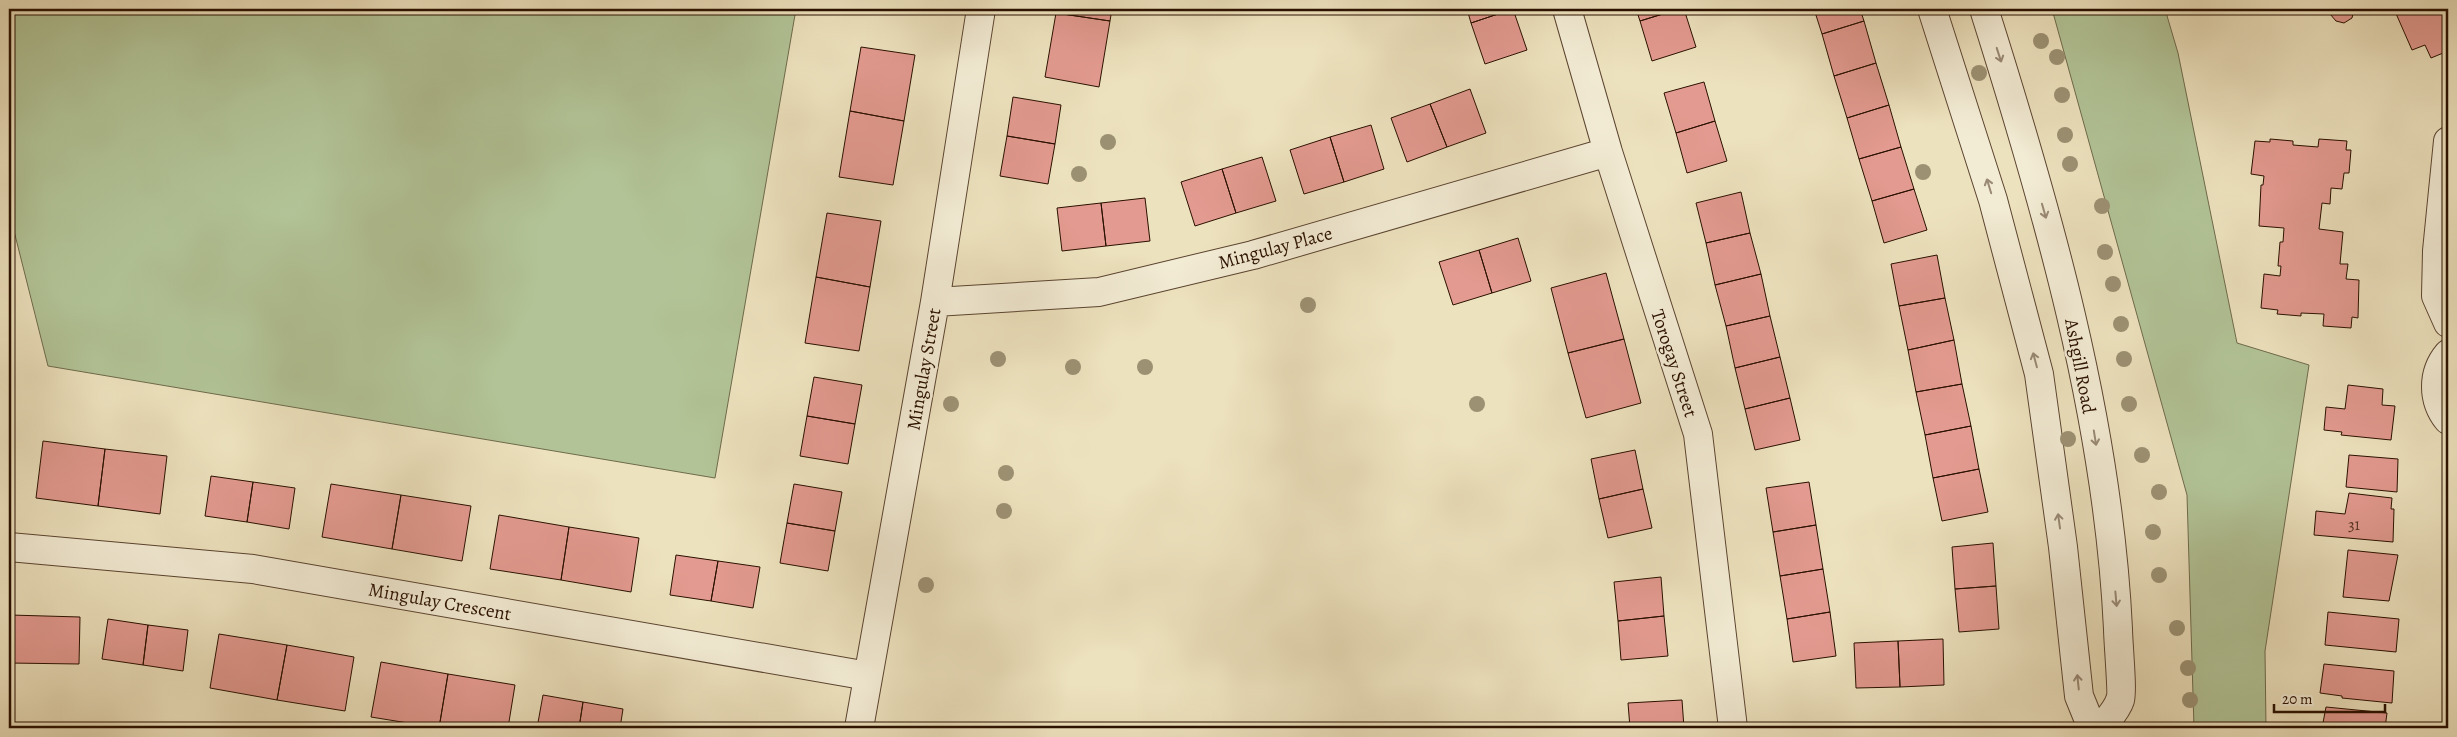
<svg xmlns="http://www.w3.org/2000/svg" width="2457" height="737" font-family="Alegreya,serif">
<rect width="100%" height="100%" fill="#ede2be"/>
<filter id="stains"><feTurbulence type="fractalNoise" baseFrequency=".004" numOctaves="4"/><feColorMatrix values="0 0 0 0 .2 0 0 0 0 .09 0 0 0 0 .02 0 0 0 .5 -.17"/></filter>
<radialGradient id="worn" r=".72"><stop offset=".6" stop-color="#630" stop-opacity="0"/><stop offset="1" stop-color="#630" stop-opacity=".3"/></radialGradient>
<path fill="#b2c497" stroke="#6e6a4c" d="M 9,9 L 796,9 L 715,478 L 48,366 L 9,211 Z
M 2052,9 L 2165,9 L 2178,53 L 2237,343 L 2309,365 L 2265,651 L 2266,728 L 2194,728 L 2187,495 Z"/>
<path fill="#e39a90" stroke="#2a1000" d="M 889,9 L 920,9 L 919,14 Z
M 1057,9 L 1112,9 L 1110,21 L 1056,13 Z
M 1467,9 L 1513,9 L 1471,23 Z
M 1513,9 L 1527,50 L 1485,64 L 1471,23 Z
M 1636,9 L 1679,9 L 1640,21 Z
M 1679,9 L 1684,9 L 1696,47 L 1652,61 L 1640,21 Z
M 1814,9 L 1860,9 L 1864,21 L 1822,34 Z
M 2331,9 L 2354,9 L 2352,18 L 2344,23 L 2336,21 L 2330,14 Z
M 2394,9 L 2448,9 L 2448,51 L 2431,58 L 2425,45 L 2412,50 Z
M 1056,13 L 1110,21 L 1099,87 L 1045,77 Z
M 1864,21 L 1876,63 L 1834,76 L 1822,34 Z
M 861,47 L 915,55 L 904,121 L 850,111 Z
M 1876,63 L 1889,105 L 1847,118 L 1834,76 Z
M 1704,82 L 1715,121 L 1676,133 L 1664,93 Z
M 1470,89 L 1486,133 L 1447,147 L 1430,104 Z
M 1013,97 L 1061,105 L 1055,144 L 1007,136 Z
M 1430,104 L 1447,147 L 1407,162 L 1391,118 Z
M 1889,105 L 1901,147 L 1859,159 L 1847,118 Z
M 850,111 L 904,121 L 893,185 L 839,177 Z
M 1715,121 L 1727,161 L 1687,173 L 1676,133 Z
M 1371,125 L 1384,169 L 1344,182 L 1330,137 Z
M 1007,136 L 1055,144 L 1048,184 L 1000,176 Z
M 1330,137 L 1344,182 L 1304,194 L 1290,150 Z
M 2270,139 L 2293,141 L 2293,145 L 2318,147 L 2319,139 L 2347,141 L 2346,150 L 2351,150 L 2349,173 L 2344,173 L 2342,189 L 2331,188 L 2330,204 L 2322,203 L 2319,229 L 2343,232 L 2340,264 L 2348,264 L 2346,279 L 2359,280 L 2358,318 L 2352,317 L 2351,328 L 2323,326 L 2324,314 L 2301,313 L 2301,316 L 2277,314 L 2278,310 L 2261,308 L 2264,274 L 2280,276 L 2281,266 L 2278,266 L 2280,242 L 2283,242 L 2284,228 L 2259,226 L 2261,185 L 2263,185 L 2264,176 L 2251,174 L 2255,141 L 2270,142 Z
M 1901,147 L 1914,189 L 1872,201 L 1859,159 Z
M 1262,157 L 1276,201 L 1236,213 L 1222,169 Z
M 1222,169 L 1236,213 L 1195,226 L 1181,182 Z
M 1914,189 L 1927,230 L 1884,243 L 1872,201 Z
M 1741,192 L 1750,233 L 1706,243 L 1696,203 Z
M 1145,198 L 1150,241 L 1106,246 L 1101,203 Z
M 1101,203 L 1106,246 L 1062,251 L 1057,208 Z
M 827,213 L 881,221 L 870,287 L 816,277 Z
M 1750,233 L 1761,274 L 1715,285 L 1706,243 Z
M 1518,238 L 1531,281 L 1492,293 L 1479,250 Z
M 1479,250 L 1492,293 L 1453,305 L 1439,262 Z
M 1937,255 L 1945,298 L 1899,306 L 1891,264 Z
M 1606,273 L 1624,339 L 1568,353 L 1551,288 Z
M 1761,274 L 1770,316 L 1726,326 L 1715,285 Z
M 816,277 L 870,287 L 859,351 L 805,343 Z
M 1945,298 L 1954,340 L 1908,350 L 1899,306 Z
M 1770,316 L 1780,357 L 1735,368 L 1726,326 Z
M 1624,339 L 1641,403 L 1586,418 L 1568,353 Z
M 1954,340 L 1962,384 L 1916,392 L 1908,350 Z
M 1780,357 L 1790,398 L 1745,409 L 1735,368 Z
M 814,377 L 862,385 L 855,424 L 807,416 Z
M 1962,384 L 1971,426 L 1925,435 L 1916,392 Z
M 2348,385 L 2383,389 L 2382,405 L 2395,406 L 2391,440 L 2341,435 L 2342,432 L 2324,430 L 2326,407 L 2345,409 Z
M 1790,398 L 1800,440 L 1755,450 L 1745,409 Z
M 807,416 L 855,424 L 848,464 L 800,456 Z
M 1971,426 L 1979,469 L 1933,478 L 1925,435 Z
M 43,441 L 105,449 L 98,506 L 36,498 Z
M 105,449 L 167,456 L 160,514 L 98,506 Z
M 1635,450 L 1643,489 L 1599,499 L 1591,459 Z
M 2349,455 L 2398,459 L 2397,492 L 2346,487 Z
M 1979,469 L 1988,512 L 1942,521 L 1933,478 Z
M 211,476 L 253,482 L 247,522 L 205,516 Z
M 253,482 L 295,488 L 289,529 L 247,522 Z
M 1809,482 L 1816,525 L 1773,532 L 1766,488 Z
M 331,484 L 401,495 L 392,549 L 322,537 Z
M 794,484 L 842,492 L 835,531 L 787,523 Z
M 1643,489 L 1652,528 L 1608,538 L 1599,499 Z
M 2349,493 L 2392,498 L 2391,509 L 2394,509 L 2393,542 L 2314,535 L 2316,511 L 2345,514 Z
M 401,495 L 471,506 L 462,561 L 392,549 Z
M 499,515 L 569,527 L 561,580 L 490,569 Z
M 787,523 L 835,531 L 828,571 L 780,563 Z
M 1816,525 L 1823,569 L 1780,576 L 1773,532 Z
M 569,527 L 639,538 L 631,592 L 561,580 Z
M 1993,543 L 1996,586 L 1955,589 L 1952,547 Z
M 2348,550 L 2398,555 L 2389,601 L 2343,597 Z
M 676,555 L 718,561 L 711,601 L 670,595 Z
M 718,561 L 760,567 L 753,608 L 711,601 Z
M 1823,569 L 1830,612 L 1787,619 L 1780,576 Z
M 1661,577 L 1664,616 L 1618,621 L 1614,582 Z
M 1996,586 L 1999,629 L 1959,632 L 1955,589 Z
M 1830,612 L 1836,656 L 1793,662 L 1787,619 Z
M 2328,612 L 2399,619 L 2396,652 L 2325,645 Z
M 9,615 L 10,615 L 9,663 Z
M 10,615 L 80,617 L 79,664 L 9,663 Z
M 1664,616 L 1668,656 L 1621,660 L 1618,621 Z
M 108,619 L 148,625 L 143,665 L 102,659 Z
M 148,625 L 188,630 L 183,671 L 143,665 Z
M 219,634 L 287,645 L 277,700 L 210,688 Z
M 1943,639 L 1944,685 L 1900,687 L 1898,641 Z
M 1898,641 L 1900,687 L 1856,688 L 1854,643 Z
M 287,645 L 354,657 L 345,711 L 277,700 Z
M 381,662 L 448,674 L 439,728 L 371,717 Z
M 2324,664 L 2394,671 L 2392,703 L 2342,698 L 2342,696 L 2320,693 Z
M 448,674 L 515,685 L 508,728 L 439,728 Z
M 543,695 L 583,702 L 579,728 L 537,728 Z
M 1682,700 L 1684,728 L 1630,728 L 1628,703 Z
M 583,702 L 623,709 L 620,728 L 579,728 Z
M 2326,707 L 2387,713 L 2385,728 L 2322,728 Z"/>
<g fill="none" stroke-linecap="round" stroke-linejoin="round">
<g stroke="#5b4430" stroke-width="30">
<path id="minor" d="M 1567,9 L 1608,152 L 1698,434 L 1733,728
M 1932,9 L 1993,200 L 2039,374 L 2063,547 L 2079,696 L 2092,728
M 1984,9 C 2047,208 2108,419 2118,629 C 2118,641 2123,693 2120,700 C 2117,710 2107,720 2101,728
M 2448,141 L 2437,251 L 2436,296 L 2448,323
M 935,302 L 1099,292 L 1253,255 L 1608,152
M 2448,354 C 2432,373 2432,400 2448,420
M 9,547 L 253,569 L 868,676
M 859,728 L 935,302 L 981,9"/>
</g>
<use href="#minor" stroke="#f3ecd5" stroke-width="28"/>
</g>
<g fill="#9c9173">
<circle cx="2041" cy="41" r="8"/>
<circle cx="2057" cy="57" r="8"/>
<circle cx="1979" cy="73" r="8"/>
<circle cx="2062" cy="95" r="8"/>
<circle cx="2065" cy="135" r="8"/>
<circle cx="1108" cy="142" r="8"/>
<circle cx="2070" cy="164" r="8"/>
<circle cx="1923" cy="172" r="8"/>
<circle cx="1079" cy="174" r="8"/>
<circle cx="2102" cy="206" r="8"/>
<circle cx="2105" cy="252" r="8"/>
<circle cx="2113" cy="284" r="8"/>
<circle cx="1308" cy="305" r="8"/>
<circle cx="2121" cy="324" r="8"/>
<circle cx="998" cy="359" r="8"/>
<circle cx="2124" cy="359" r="8"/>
<circle cx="1073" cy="367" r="8"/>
<circle cx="1145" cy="367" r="8"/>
<circle cx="951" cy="404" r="8"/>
<circle cx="1477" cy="404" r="8"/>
<circle cx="2129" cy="404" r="8"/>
<circle cx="2068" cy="439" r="8"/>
<circle cx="2142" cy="455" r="8"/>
<circle cx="1006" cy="473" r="8"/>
<circle cx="2159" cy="492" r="8"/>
<circle cx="1004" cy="511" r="8"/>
<circle cx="2153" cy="532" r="8"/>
<circle cx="2159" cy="575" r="8"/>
<circle cx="926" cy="585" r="8"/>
<circle cx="2177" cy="628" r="8"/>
<circle cx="2188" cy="668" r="8"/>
<circle cx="2190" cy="700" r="8"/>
</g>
<defs><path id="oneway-shaft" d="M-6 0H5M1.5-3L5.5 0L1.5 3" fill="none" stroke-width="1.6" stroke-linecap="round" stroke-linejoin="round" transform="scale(1.25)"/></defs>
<g stroke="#998975">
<use href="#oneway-shaft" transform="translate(1999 55) rotate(72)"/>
<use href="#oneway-shaft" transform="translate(1989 186) rotate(-107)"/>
<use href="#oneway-shaft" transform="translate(2044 211) rotate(74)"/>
<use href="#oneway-shaft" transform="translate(2035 360) rotate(-105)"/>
<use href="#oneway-shaft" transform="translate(2095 438) rotate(81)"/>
<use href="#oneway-shaft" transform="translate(2059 521) rotate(-98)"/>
<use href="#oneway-shaft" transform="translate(2116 599) rotate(85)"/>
<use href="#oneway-shaft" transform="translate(2078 682) rotate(-96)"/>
</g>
<g text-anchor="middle" stroke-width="5" stroke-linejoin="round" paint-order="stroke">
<g font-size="16" fill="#583224">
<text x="2354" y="530">31</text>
</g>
<g font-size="19" fill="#2a1000" stroke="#f3ecd5">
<text transform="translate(1275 247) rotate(-15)" y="7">Mingulay Place</text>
<text transform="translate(1675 363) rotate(72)" y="7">Torogay Street</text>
<text transform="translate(2081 366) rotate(79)" y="7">Ashgill Road</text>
<text transform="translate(923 369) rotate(-80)" y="7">Mingulay Street</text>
<text transform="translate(440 601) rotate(10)" y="7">Mingulay Crescent</text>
</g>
</g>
<rect width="2457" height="737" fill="none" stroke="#ede2be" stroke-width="30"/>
<rect x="10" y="10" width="2437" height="717" fill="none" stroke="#2a1000" stroke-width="2.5"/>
<rect x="15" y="15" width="2427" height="707" fill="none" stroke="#2a1000"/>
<path d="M2274 704v8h111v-8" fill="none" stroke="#2a1000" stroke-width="2.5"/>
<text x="2282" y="704" font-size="15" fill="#2a1000" stroke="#f3ecd5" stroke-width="4" paint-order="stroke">20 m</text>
<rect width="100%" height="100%" filter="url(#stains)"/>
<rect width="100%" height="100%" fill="url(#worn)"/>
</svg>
